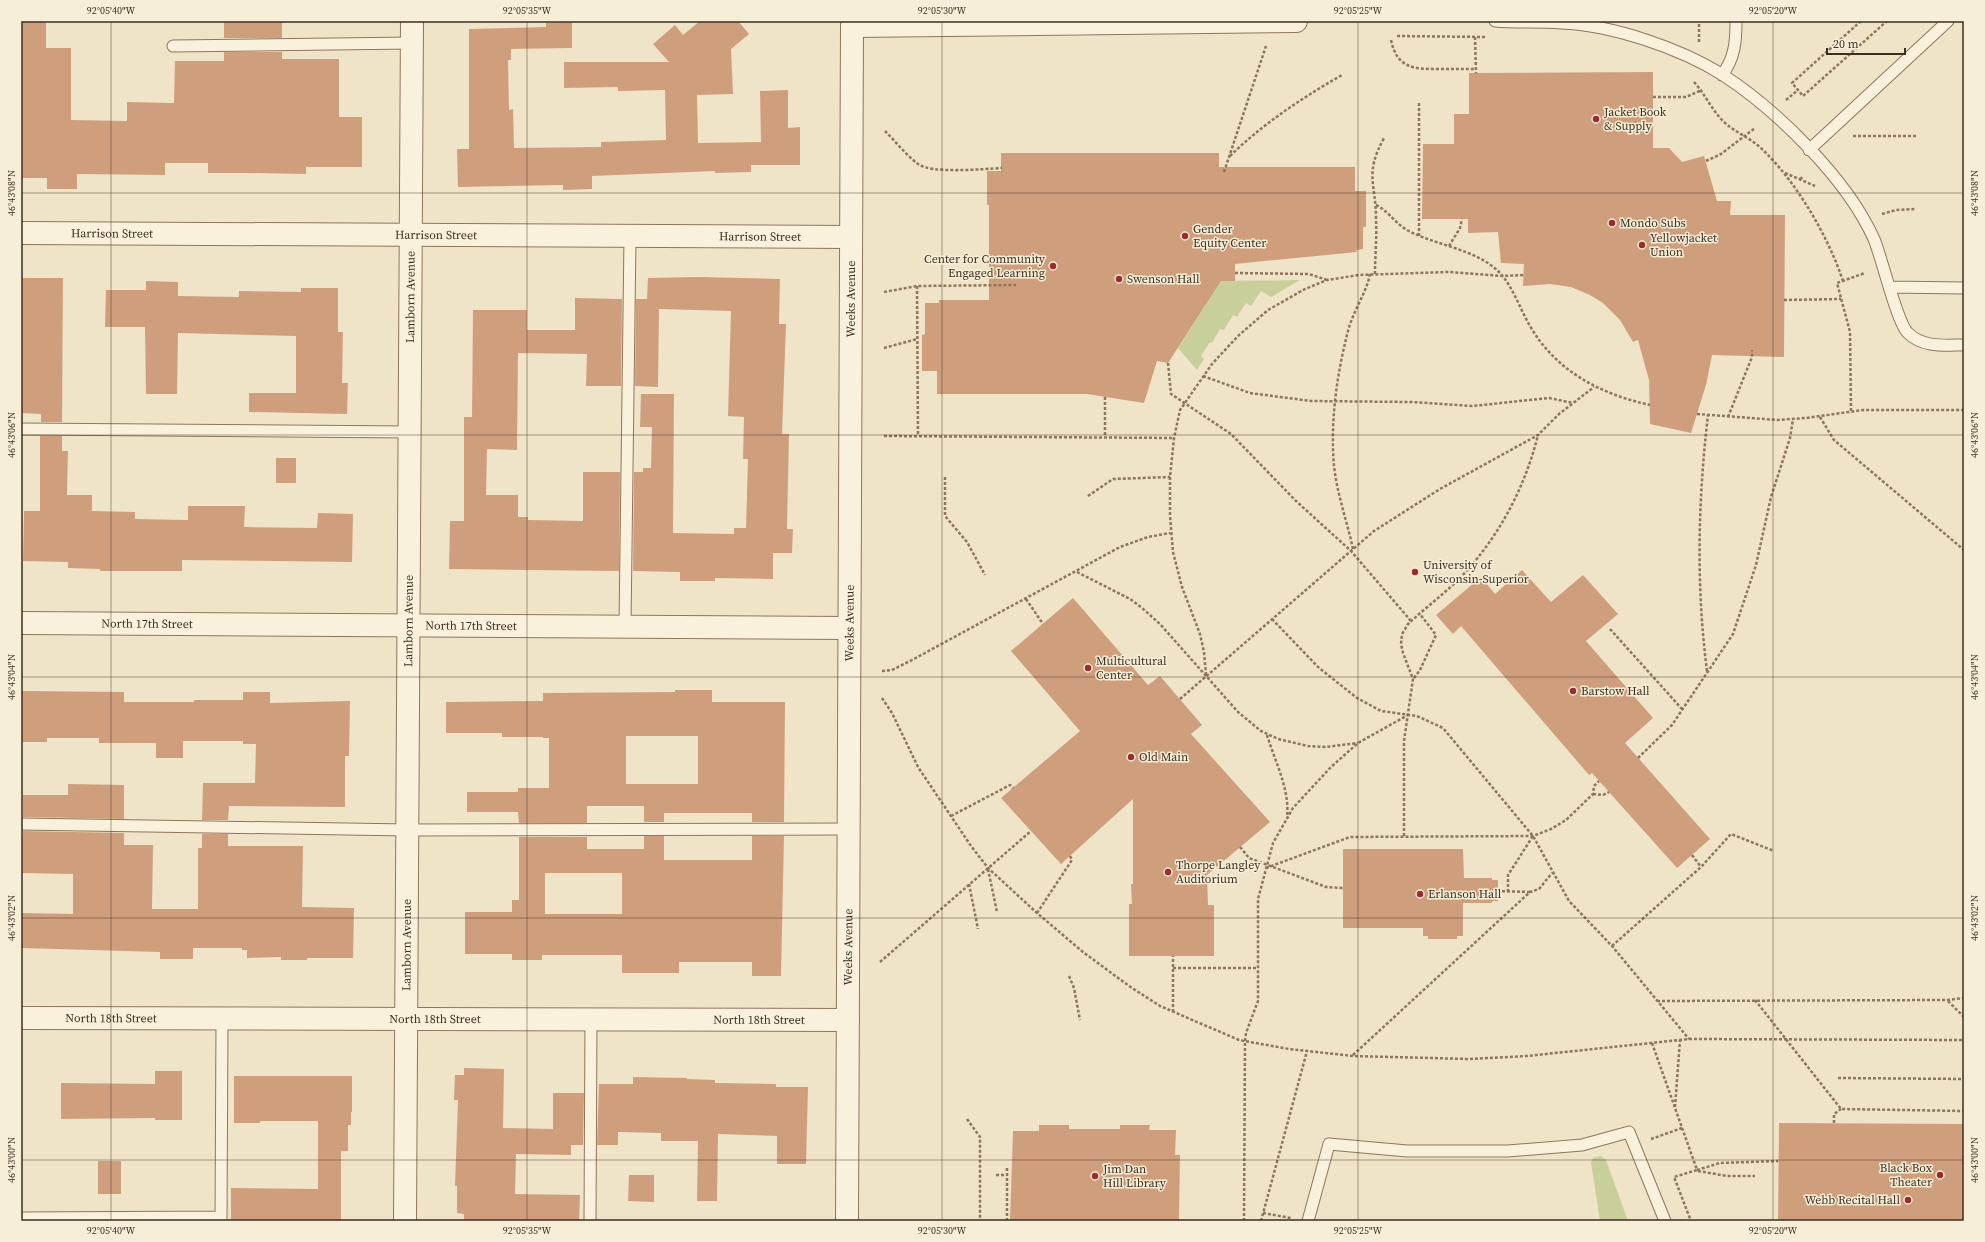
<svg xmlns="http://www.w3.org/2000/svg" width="1985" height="1242" font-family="'Source Serif 4',serif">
<rect width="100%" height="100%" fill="#f0e4c8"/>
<path fill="#c9cf9b" d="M 1300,280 L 1271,297 L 1261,291 L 1251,306 L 1246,303 L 1237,317 L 1233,315 L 1224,330 L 1220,329 L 1212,343 L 1210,342 L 1201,356 L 1204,359 L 1197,370 L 1178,348 L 1221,281 Z
M 1601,1156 L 1606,1160 L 1628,1221 L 1600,1221 L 1591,1162 L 1593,1158 Z"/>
<path fill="#cf9f7d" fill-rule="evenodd" d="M 21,21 L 46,21 L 46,48 L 71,48 L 71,120 L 127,121 L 127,102 L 174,103 L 175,61 L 224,61 L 224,52 L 282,52 L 282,59 L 339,59 L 339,117 L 362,117 L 362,167 L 306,167 L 306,174 L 247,173 L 208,173 L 208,163 L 165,163 L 165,175 L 77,174 L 77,189 L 47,189 L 47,178 L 21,178 Z
M 224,21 L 282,21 L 282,38 L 224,38 Z
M 700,21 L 738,21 L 749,34 L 731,49 L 733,94 L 697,95 L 698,143 L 761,142 L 760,91 L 788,90 L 788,128 L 800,127 L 800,165 L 751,165 L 751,172 L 715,173 L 715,171 L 592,176 L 592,189 L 563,190 L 563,185 L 458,187 L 457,149 L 469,149 L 469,29 L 546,27 L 546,23 L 572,22 L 572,48 L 511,49 L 511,60 L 508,60 L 509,110 L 513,109 L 514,148 L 601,147 L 601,142 L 666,140 L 665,90 L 618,91 L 618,87 L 564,88 L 564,62 L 669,62 L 653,44 L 675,25 L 683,35 Z
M 1653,72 L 1653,148 L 1669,148 L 1682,162 L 1704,156 L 1717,201 L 1731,201 L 1730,215 L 1785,215 L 1784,357 L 1712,355 L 1706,385 L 1691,433 L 1650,424 L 1649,380 L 1638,340 L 1633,342 L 1620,320 L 1603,303 L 1590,295 L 1571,287 L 1550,284 L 1523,286 L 1524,264 L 1501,263 L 1498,232 L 1468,233 L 1468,219 L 1422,219 L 1423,144 L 1454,144 L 1454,114 L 1469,114 L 1469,73 Z
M 1001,153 L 1219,153 L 1219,167 L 1355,167 L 1355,191 L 1366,191 L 1366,227 L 1363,227 L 1363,249 L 1356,250 L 1357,252 L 1235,264 L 1235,281 L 1221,281 L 1168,363 L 1157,361 L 1144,403 L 1087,394 L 937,394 L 937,371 L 922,371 L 922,335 L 925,334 L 925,303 L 939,303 L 939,300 L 989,300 L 989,205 L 987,205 L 987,171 L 1001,171 Z
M 699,277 L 780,279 L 779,324 L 786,324 L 782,434 L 789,434 L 787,529 L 793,529 L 792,553 L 773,553 L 773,579 L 715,578 L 715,581 L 680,581 L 680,572 L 633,571 L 634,472 L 643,472 L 643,468 L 651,468 L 652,427 L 640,427 L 641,394 L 674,394 L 673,533 L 734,534 L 734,528 L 746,528 L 748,459 L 743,459 L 744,417 L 728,416 L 731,311 L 659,309 L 658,387 L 635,386 L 636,299 L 647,299 L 648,278 Z
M 21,278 L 63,278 L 62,422 L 41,422 L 41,414 L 21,413 Z
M 146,281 L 178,282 L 178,296 L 239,297 L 239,291 L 301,292 L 301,288 L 338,288 L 338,332 L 343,332 L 342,383 L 348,383 L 347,414 L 249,412 L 249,393 L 296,393 L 296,336 L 178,333 L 177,394 L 146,394 L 145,327 L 105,327 L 106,290 L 146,290 Z
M 575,298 L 622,299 L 621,386 L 586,386 L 587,354 L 518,353 L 517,450 L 487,449 L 486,495 L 518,495 L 518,517 L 528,517 L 528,520 L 583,521 L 583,472 L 620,472 L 619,571 L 449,569 L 450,521 L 464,521 L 464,417 L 472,417 L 473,310 L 527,310 L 527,330 L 575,330 Z
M 40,436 L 62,436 L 62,451 L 68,451 L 67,495 L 92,495 L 92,511 L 135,512 L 135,519 L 188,520 L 188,506 L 245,506 L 244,527 L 317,528 L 318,513 L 353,514 L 352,562 L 182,560 L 182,571 L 100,571 L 100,569 L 68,568 L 68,562 L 23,561 L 24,511 L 40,511 Z
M 276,458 L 296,458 L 296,483 L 276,483 Z
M 1522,570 L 1551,602 L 1583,575 L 1618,614 L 1586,641 L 1653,718 L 1625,743 L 1710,839 L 1677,868 L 1592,773 L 1589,775 L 1461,626 L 1453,634 L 1436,615 L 1481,577 L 1495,594 Z
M 1073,598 L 1148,685 L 1160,676 L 1202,725 L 1191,734 L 1270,822 L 1207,875 L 1208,905 L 1214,905 L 1214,956 L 1129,956 L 1129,904 L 1132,904 L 1131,884 L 1133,884 L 1133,799 L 1061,864 L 1001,798 L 1080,731 L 1011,651 Z
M 675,690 L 712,690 L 712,702 L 785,702 L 784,822 L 752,822 L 752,813 L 664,813 L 664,822 L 644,822 L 644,806 L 587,806 L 587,823 L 519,823 L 518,812 L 467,812 L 467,792 L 518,792 L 518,788 L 549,788 L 549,738 L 543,738 L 543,737 L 502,737 L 502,733 L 446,733 L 446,702 L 543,701 L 543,693 L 675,692 ZM 626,736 L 698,736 L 698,784 L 626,784 Z
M 21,691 L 124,692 L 124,702 L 194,702 L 194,700 L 243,700 L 243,692 L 270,692 L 270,703 L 350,701 L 349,756 L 345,756 L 345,807 L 229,806 L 228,820 L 202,820 L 203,783 L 255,783 L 256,744 L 243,744 L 243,741 L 183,741 L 183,758 L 156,758 L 156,743 L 99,743 L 99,738 L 47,738 L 47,742 L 21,742 Z
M 68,784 L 124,785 L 124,819 L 23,817 L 23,795 L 68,795 Z
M 23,831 L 124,833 L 124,845 L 153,845 L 152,909 L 198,909 L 198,848 L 202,848 L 202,834 L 228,834 L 228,846 L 303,846 L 302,907 L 354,908 L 353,958 L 307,958 L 307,960 L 281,960 L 281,957 L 247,958 L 247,950 L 242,950 L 242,948 L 193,948 L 193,959 L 160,959 L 160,952 L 21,948 L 21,913 L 73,914 L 73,874 L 21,873 L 21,837 L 23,837 Z
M 644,836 L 664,836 L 664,860 L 752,860 L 752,836 L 784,836 L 781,976 L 752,976 L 752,962 L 679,962 L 679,973 L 622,973 L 622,955 L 542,955 L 542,960 L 512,960 L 512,954 L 465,954 L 465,912 L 512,912 L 512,900 L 519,900 L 519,837 L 587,837 L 587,849 L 644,849 ZM 545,873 L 622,873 L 622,914 L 545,914 Z
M 1343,849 L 1463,849 L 1464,878 L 1492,878 L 1492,880 L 1498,880 L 1498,901 L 1492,901 L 1492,903 L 1463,903 L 1463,936 L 1457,936 L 1457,939 L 1428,939 L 1428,936 L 1423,936 L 1423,928 L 1343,928 Z
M 464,1068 L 504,1069 L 503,1128 L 553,1129 L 553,1093 L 584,1093 L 583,1145 L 571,1145 L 571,1155 L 516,1154 L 515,1194 L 580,1195 L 579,1221 L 464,1221 L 464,1214 L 457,1213 L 457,1186 L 455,1186 L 458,1100 L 454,1100 L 455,1075 L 464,1075 Z
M 155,1071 L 182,1071 L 182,1120 L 155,1120 L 155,1118 L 61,1119 L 61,1083 L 155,1084 Z
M 234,1076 L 352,1076 L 352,1112 L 351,1112 L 351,1125 L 348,1125 L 348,1151 L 341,1151 L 341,1221 L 231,1221 L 231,1188 L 318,1189 L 318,1121 L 260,1121 L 260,1123 L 234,1123 Z
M 633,1077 L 687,1078 L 687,1079 L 715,1080 L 715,1083 L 776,1084 L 776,1087 L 808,1087 L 806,1164 L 777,1164 L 777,1136 L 718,1134 L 717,1201 L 697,1201 L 698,1141 L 661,1141 L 661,1133 L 618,1132 L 618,1145 L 597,1145 L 599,1084 L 633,1084 Z
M 1779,1123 L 1964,1124 L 1964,1221 L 1778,1221 Z
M 1039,1125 L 1069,1125 L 1069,1129 L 1120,1129 L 1120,1125 L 1150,1125 L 1149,1130 L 1176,1130 L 1175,1155 L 1180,1155 L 1179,1221 L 1010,1221 L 1013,1131 L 1039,1131 Z
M 98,1161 L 121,1161 L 121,1194 L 98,1194 Z
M 629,1175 L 654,1175 L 654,1202 L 628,1201 Z"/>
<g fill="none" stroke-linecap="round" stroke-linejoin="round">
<g stroke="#8d765c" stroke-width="13">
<path id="service" d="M 1495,21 C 1517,23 1539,21 1561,23 C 1612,25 1680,48 1723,75 C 1778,111 1847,179 1874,239 C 1882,258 1897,323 1908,333 C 1923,348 1945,345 1964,345
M 173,46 L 412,43
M 1722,75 C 1735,58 1736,41 1736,21
M 1809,150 L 1948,21
M 1890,287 L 1964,288
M 21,429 L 410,432
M 625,626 L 630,236
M 21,824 L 408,830 L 850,829
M 21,1218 L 221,1217
M 221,1221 L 222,1019
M 590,1221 L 591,1019
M 1308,1221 L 1329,1144 L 1407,1151 L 1508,1151 L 1582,1145 L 1629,1132 L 1665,1221"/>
</g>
<g stroke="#8d765c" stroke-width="24">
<g id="minor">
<path d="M 852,26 L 1296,21"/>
<path id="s1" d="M 21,233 L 851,237"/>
<path id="s2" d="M 21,623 L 849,628"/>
<path id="s3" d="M 21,1018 L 848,1020"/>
<path id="s4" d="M 405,1221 L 412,21"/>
<path id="s5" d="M 847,1221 L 852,26"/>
</g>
</g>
<path stroke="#8d765c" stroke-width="2.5" stroke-dasharray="3 2" stroke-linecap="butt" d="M 1861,21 L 1792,83 L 1803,96 L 1887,21
M 1397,36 L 1485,37
M 1475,37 L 1476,73
M 1391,40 C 1397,68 1413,69 1438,69 C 1451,69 1463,69 1476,69
M 1699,42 L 1699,21
M 1694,82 C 1704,93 1711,108 1721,119 C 1733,132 1750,137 1763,150 C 1797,183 1828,236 1843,281
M 1653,97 L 1686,97 L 1702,90
M 1786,100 L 1798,90
M 885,131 C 895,141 906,155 918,164 C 931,174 983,169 1002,168
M 1853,136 L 1916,136
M 1230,156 C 1264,123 1302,98 1342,75
M 1706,161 L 1721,154 L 1755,128
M 1224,172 L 1266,46
M 1785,173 L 1815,186
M 1800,179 L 1804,176
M 1376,205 C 1389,211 1396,225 1409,231 C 1437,246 1477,249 1500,273 C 1513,287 1520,309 1530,326 C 1556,371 1600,394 1650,405
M 1882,214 L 1896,210 L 1915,209
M 1419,236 L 1419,101
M 1449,246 L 1460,228 L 1462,219
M 1235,273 L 1309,274 L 1327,280
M 1375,274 C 1375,256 1377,237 1376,219 C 1376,182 1364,175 1384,138
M 917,286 L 918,436
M 884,292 L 917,286 L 1016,285
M 1784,300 L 1841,299
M 884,348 L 917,339
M 1168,363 L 1171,394 L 1231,434 L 1296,501 L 1351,551 L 1411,621
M 1203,376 L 1250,393 L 1311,401 L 1412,402 L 1472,406 L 1549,398 L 1573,403
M 1105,397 L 1105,437
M 1851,411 L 1850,332 L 1837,283 L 1865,273
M 1697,414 L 1777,420 L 1806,418 L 1863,410 L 1964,410
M 1728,417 L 1752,357 L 1752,350
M 1820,417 L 1834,440 L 1964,550
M 884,436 L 1174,438
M 945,477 L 945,516 L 967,542 L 985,575
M 1088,496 L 1113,479 L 1170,477
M 1353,549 C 1347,521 1337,494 1334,466 C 1330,422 1337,373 1348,331 C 1353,311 1366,294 1370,274
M 1077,572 L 1130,599 L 1142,608 L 1160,624 L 1238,712 L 1261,731 L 1278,739 L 1308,746 L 1326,747 L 1358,743
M 1026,599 L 1043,624
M 1272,619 L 1318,667 L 1357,698 L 1381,711 L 1417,716 L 1443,728 L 1533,836 L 1569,901 L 1612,946 L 1689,1039
M 1610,629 L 1682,709
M 882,671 L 892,670 L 912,660 L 1120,547 L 1148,537 L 1170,533
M 1707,671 C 1696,586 1698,500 1708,415
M 1206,675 L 1204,652 L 1200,634 L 1182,587 L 1173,552 L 1170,516 L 1170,477 L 1174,438 L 1180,410 L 1212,364 L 1238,336 L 1268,310 L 1305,289 L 1327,280 L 1359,275 L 1449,272 L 1502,276 L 1524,275
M 1414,678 L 1420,670 L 1436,635 L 1420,614
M 882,698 L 892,713 L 918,767 L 971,846 L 988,868 L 1037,913 L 1083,952 L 1129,986 L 1160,1006 L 1239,1040 L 1289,1049 L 1353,1056 L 1469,1059 L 1527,1056 L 1689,1039 L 1964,1040
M 1180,699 L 1374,531 L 1440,489 L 1538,435 L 1559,414 L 1594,387
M 1267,735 C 1275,762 1290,789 1287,817
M 1638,758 L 1672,725 L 1733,634 L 1756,565 L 1771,497 L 1790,438 L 1793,419
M 1593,794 L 1603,795 L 1609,792
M 951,816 L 1010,785 L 1013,788
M 1404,836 L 1404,741 L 1413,679 L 1403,653 L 1401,644 L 1402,634 L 1408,624 C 1423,610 1440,597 1456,582 C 1496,542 1524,491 1538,435
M 1692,855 L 1701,867
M 1266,868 L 1350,837 L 1533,836 L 1551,829 L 1566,820 L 1593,794 L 1594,786 L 1599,781
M 988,869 L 997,912
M 969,884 L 978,929
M 1497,891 L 1530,892
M 1508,892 L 1508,875 L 1533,836
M 1037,913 L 1072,860 L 1070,856
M 1612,946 L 1701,867 L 1731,834 L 1774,851
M 880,962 L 1031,831
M 1173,968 L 1258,968
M 1069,976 L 1074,988 L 1080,1020
M 1755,1000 L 1841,1109 L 1964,1111
M 1657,1001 L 1947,1000 L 1964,998
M 1948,1001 L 1964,1017
M 1173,1012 L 1173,956
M 1652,1043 L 1697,1170 L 1674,1177 L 1691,1221
M 1353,1055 L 1530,892 L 1539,889 L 1552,873
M 1838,1078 L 1964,1079
M 1675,1107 L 1680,1040
M 967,1119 L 980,1137 L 980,1221
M 1834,1123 L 1834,1114 L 1841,1109
M 1651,1139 L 1682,1128
M 1697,1170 L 1720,1163 L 1778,1161
M 1698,1171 L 1727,1176 L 1755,1176
M 996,1175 L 1007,1175
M 1263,1213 L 1291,1218
M 1007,1221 L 1007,1168
M 1244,1221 L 1245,1041 L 1246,1033 L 1258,1001 L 1258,899 L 1273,843 L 1293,808 L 1331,767 L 1358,743 L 1408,715
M 1261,1221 L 1307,1051"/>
<use href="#service" stroke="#faf1dc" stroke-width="11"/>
<use href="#minor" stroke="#faf1dc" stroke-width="22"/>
<path stroke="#8d765c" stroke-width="2.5" stroke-dasharray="3 2" stroke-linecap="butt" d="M 1240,847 L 1249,858 L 1326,887 L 1343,888"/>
</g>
<path fill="none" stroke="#3d2e20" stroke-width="1" stroke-opacity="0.45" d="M 111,21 L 111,1221M 527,21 L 527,1221M 942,21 L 942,1221M 1358,21 L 1358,1221M 1773,21 L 1773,1221M 21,193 L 1964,193M 21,435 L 1964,435M 21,677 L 1964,677M 21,918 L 1964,918M 21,1160 L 1964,1160"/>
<g fill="#9e2a2b" stroke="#f7eed8" stroke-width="1.5">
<circle cx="1596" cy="119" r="4"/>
<circle cx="1612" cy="223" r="4"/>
<circle cx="1185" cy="236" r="4"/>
<circle cx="1642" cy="245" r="4"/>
<circle cx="1053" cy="266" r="4"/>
<circle cx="1119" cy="279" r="4"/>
<circle cx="1415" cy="572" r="4"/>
<circle cx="1088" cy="668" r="4"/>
<circle cx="1573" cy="691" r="4"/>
<circle cx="1131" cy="757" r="4"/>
<circle cx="1168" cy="872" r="4"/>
<circle cx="1420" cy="894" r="4"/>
<circle cx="1940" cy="1175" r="4"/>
<circle cx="1095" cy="1176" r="4"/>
<circle cx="1908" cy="1200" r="4"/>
</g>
<g text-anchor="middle" stroke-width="3" stroke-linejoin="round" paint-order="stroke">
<g font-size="12" fill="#3d2e20" stroke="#f7eed8" text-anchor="start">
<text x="1604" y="116">Jacket Book<tspan x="1604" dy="14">&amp; Supply</tspan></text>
<text x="1620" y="227">Mondo Subs</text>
<text x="1193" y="233">Gender<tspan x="1193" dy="14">Equity Center</tspan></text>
<text x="1650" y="242">Yellowjacket<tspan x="1650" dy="14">Union</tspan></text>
<text x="1045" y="263" text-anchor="end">Center for Community<tspan x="1045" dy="14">Engaged Learning</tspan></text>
<text x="1127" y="283">Swenson Hall</text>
<text x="1423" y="569">University of<tspan x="1423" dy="14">Wisconsin-Superior</tspan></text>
<text x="1096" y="665">Multicultural<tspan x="1096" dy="14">Center</tspan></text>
<text x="1581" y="695">Barstow Hall</text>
<text x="1139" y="761">Old Main</text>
<text x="1176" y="869">Thorpe Langley<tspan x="1176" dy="14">Auditorium</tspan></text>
<text x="1428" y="898">Erlanson Hall</text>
<text x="1932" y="1172" text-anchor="end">Black Box<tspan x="1932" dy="14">Theater</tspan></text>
<text x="1103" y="1173">Jim Dan<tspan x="1103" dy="14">Hill Library</tspan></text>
<text x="1900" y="1204" text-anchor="end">Webb Recital Hall</text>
</g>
<g font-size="12" fill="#3d2e20" stroke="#f7eed8">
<text dy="4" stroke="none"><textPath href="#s1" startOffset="91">Harrison Street</textPath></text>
<text dy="4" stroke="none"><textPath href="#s1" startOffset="415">Harrison Street</textPath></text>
<text dy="4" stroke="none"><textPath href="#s1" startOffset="739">Harrison Street</textPath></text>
<text dy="4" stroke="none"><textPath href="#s4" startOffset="924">Lamborn Avenue</textPath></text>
<text dy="4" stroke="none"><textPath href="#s5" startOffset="922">Weeks Avenue</textPath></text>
<text dy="4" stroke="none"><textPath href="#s4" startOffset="600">Lamborn Avenue</textPath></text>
<text dy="4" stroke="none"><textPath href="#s5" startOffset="598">Weeks Avenue</textPath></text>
<text dy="4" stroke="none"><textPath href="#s2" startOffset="126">North 17th Street</textPath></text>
<text dy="4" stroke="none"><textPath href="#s2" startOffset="450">North 17th Street</textPath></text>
<text dy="4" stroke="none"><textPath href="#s4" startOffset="276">Lamborn Avenue</textPath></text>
<text dy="4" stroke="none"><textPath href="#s5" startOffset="274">Weeks Avenue</textPath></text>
<text dy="4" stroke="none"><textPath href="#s3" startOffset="90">North 18th Street</textPath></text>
<text dy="4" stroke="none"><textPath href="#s3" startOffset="414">North 18th Street</textPath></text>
<text dy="4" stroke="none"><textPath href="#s3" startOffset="738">North 18th Street</textPath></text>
</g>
</g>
<rect width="1985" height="1242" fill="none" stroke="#f7eed8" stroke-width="44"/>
<path d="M1827 48v6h78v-6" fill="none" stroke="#3d2e20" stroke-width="2"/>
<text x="1833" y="48" font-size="12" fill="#3d2e20" stroke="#f7eed8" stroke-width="3" paint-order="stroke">20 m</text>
<rect x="22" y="22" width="1941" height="1198" fill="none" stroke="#3d2e20" stroke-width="1.5"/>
<g font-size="10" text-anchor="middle" fill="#3d2e20">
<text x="111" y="14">92°05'40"W</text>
<text x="527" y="14">92°05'35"W</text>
<text x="942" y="14">92°05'30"W</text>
<text x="1358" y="14">92°05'25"W</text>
<text x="1773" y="14">92°05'20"W</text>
<text transform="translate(11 193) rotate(-90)" y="4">46°43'08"N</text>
<text transform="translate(1974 193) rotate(-90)" y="4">46°43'08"N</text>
<text transform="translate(11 435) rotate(-90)" y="4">46°43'06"N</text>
<text transform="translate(1974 435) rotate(-90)" y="4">46°43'06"N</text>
<text transform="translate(11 677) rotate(-90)" y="4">46°43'04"N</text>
<text transform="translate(1974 677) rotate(-90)" y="4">46°43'04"N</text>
<text transform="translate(11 918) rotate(-90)" y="4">46°43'02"N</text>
<text transform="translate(1974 918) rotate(-90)" y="4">46°43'02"N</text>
<text transform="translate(11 1160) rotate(-90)" y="4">46°43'00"N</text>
<text transform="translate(1974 1160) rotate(-90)" y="4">46°43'00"N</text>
<text x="111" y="1234">92°05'40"W</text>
<text x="527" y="1234">92°05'35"W</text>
<text x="942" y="1234">92°05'30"W</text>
<text x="1358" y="1234">92°05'25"W</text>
<text x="1773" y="1234">92°05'20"W</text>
</g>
</svg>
